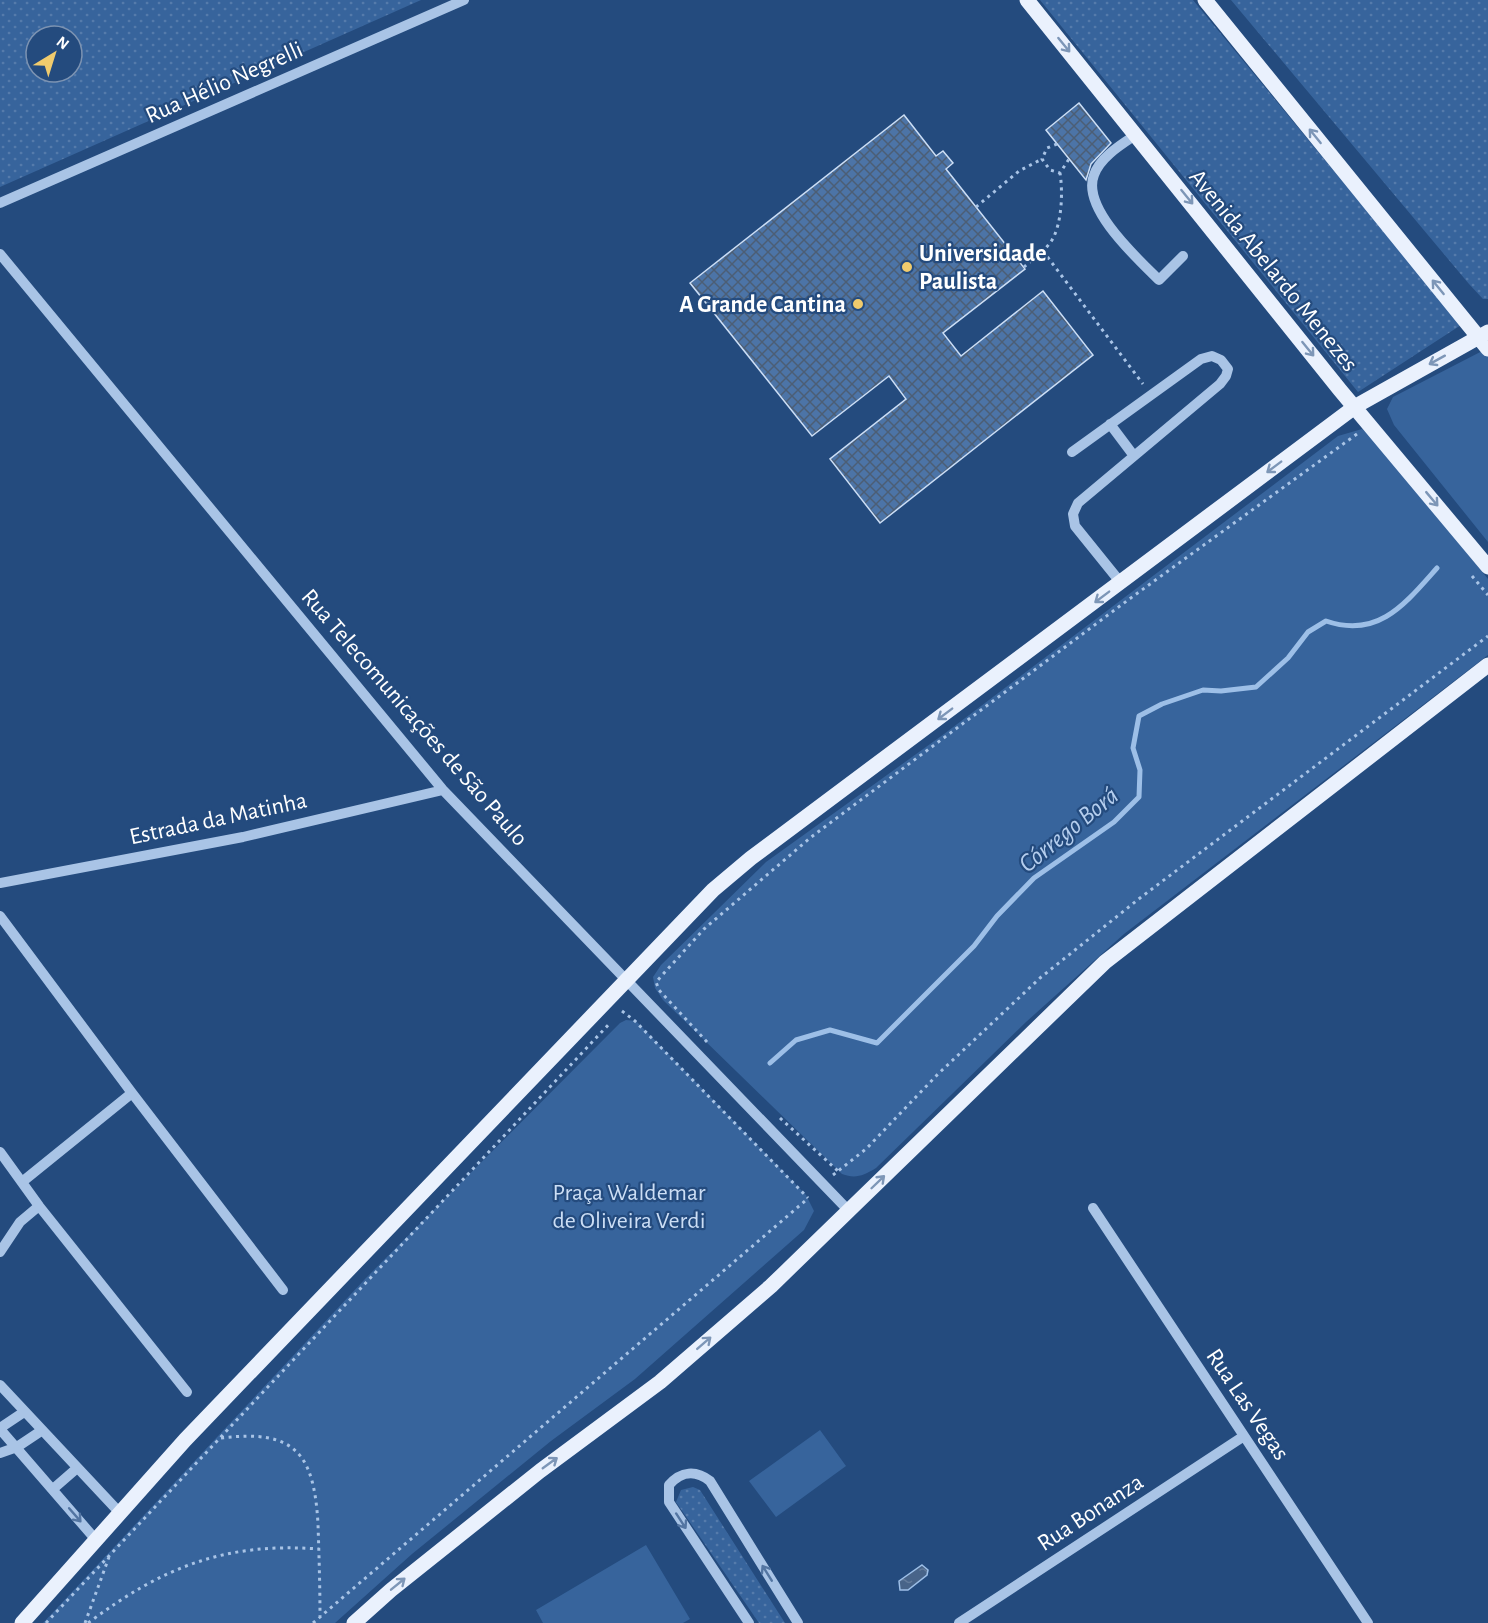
<svg xmlns="http://www.w3.org/2000/svg" width="1488" height="1623" font-family="'Alegreya Sans',sans-serif">
<defs>
<pattern id="grass-dots" width="8" height="8" patternUnits="userSpaceOnUse" patternTransform="scale(1.5)"><rect width="8" height="8" fill="#37649c"/><path d="M2 2h.1M6 6h.1" fill="none" stroke="#557bab" stroke-width="1.8" stroke-linecap="round"/></pattern>
<pattern id="water-ripples" width="26" height="14" patternUnits="userSpaceOnUse" patternTransform="scale(1.5)"><rect width="26" height="14" fill="#486489"/><path d="M2 4q2-2 4 0t4 0M15 11q2-2 4 0t4 0" fill="none" stroke="#637b9b"/></pattern>
<pattern id="building-cross-hatch" width="8" height="8" patternUnits="userSpaceOnUse" patternTransform="scale(1.5)"><rect width="8" height="8" fill="#4c74a7"/><path d="M0 0l8 8M0 8l8-8" fill="none" stroke="#4c5e75"/></pattern>
</defs>
<rect width="100%" height="100%" fill="#244b7e"/>
<path fill="url(#grass-dots)" fill-rule="evenodd" d="M 0,0 L 421,0 L 0,187 ZM 36,36 L 72,36 L 72,72 L 36,72 Z
M 1040,0 L 1193,0 L 1461,325 L 1358,392 Z
M 1231,0 L 1488,0 L 1488,299 L 1483,299 L 1469,284 Z
M 693,1487 L 700,1490 L 785,1623 L 759,1623 L 676,1502 L 681,1490 Z"/>
<path fill="#37649c" d="M 1488,348 L 1488,542 L 1394,425 L 1387,409 L 1393,397 Z
M 1362,429 L 1373,436 L 1488,579 L 1488,655 L 1124,934 L 1026,1022 L 876,1168 C 863,1176 855,1179 842,1174 L 663,1000 L 655,988 L 653,977 L 661,965 L 766,862 L 944,734 L 1338,436 Z
M 626,1020 L 636,1021 L 806,1195 L 814,1211 L 804,1230 L 635,1379 L 551,1441 L 412,1554 L 335,1623 L 43,1623 L 365,1279 L 620,1023 Z
M 820,1430 L 846,1466 L 776,1517 L 749,1481 Z
M 646,1545 L 690,1619 L 683,1623 L 543,1623 L 536,1610 Z"/>
<path fill="url(#water-ripples)" stroke="#9dbfe7" stroke-width="1.5" d="M 922,1565 L 928,1570 L 927,1575 L 908,1590 L 900,1590 L 899,1581 Z"/>
<g fill="none" stroke-linecap="round" stroke-linejoin="round">
<path stroke="#9dbfe7" stroke-width="5" d="M 770,1063 L 796,1040 L 830,1030 L 877,1043 L 974,946 L 997,916 L 1034,878 L 1114,822 L 1139,797 L 1140,770 L 1133,748 L 1139,716 L 1162,704 L 1203,690 L 1221,691 L 1256,687 L 1288,658 L 1308,632 L 1326,621 C 1378,639 1405,604 1437,568"/>
</g>
<path fill="url(#building-cross-hatch)" stroke="#ccdef5" stroke-width="1.5" d="M 1079,103 L 1111,143 L 1091,164 L 1086,180 L 1046,130 Z
M 904,115 L 936,156 L 943,151 L 953,163 L 946,169 L 1025,269 L 943,333 L 961,356 L 1043,291 L 1093,355 L 880,523 L 830,459 L 906,399 L 889,376 L 812,436 L 690,283 Z"/>
<g fill="none" stroke-linecap="round" stroke-linejoin="round">
<path stroke="#a9c4e6" stroke-width="3" stroke-dasharray="3 4.5" stroke-linecap="butt" d="M 1057,144 L 1047,148 L 1042,159 L 1050,170 L 1060,173 L 1069,159
M 976,207 L 1019,171 L 1042,159
M 1043,251 L 1143,384
M 1024,267 C 1033,259 1045,251 1052,240 C 1062,223 1063,192 1060,173
M 1472,576 L 1488,595
M 622,1011 L 635,1021 L 808,1198
M 707,1042 L 659,990 L 656,982 L 704,929 L 810,838 L 1128,600 L 1357,434
M 780,1118 L 838,1171
M 833,1175 L 866,1149 L 938,1074 L 1040,978 L 1140,898 L 1488,636
M 221,1438 C 295,1429 314,1453 318,1524 C 319,1555 320,1586 320,1617
M 46,1623 L 611,1022
M 85,1623 L 109,1557
M 88,1623 C 163,1567 225,1542 319,1549
M 313,1623 L 805,1201"/>
<path stroke="#a9c4e6" stroke-width="10" d="M 1137,134 C 1122,144 1100,157 1094,175 C 1081,208 1138,259 1159,280 L 1183,256
M 0,203 L 464,0
M 0,254 L 443,790 L 848,1210
M 1110,424 L 1134,456
M 1072,452 L 1201,359 L 1212,356 L 1221,360 L 1228,369 L 1226,376 L 1220,384 L 1078,503 L 1073,514 L 1075,526 L 1121,583
M 0,883 L 243,837 L 443,790
M 0,916 L 132,1093 L 283,1290
M 0,1152 L 39,1206 L 187,1392
M 22,1182 L 132,1093
M 1093,1208 L 1368,1623
M 0,1252 L 20,1222 L 39,1206
M 0,1385 L 119,1512
M 0,1428 L 24,1412
M 0,1429 L 96,1540
M 0,1453 L 17,1447 L 41,1431
M 53,1489 L 76,1469
M 749,1623 L 669,1502 L 669,1485 C 681,1471 696,1470 710,1481 L 798,1623
M 959,1623 L 1244,1436"/>
<path stroke="#eaf1fd" stroke-width="15" d="M 1027,0 L 1340,390 L 1488,567
M 1205,0 L 1488,349
M 22,1623 L 185,1440 L 713,890 L 751,858 L 1356,406 L 1488,332
M 354,1623 L 391,1590 L 540,1471 L 660,1382 L 771,1286 L 1105,962 L 1488,665"/>
</g>
<defs><path id="oneway-shaft" d="M-6 0H5M1.5-3L5.5 0L1.5 3" fill="none" stroke-width="1.6" stroke-linecap="round" stroke-linejoin="round" transform="scale(1.5)"/></defs>
<g stroke="#7d96b7">
<use href="#oneway-shaft" transform="translate(1064 45) rotate(51)"/>
<use href="#oneway-shaft" transform="translate(1315 136) rotate(-129)"/>
<use href="#oneway-shaft" transform="translate(1187 197) rotate(51)"/>
<use href="#oneway-shaft" transform="translate(1438 287) rotate(-129)"/>
<use href="#oneway-shaft" transform="translate(1308 349) rotate(51)"/>
<use href="#oneway-shaft" transform="translate(1437 360) rotate(151)"/>
<use href="#oneway-shaft" transform="translate(1274 467) rotate(143)"/>
<use href="#oneway-shaft" transform="translate(1432 499) rotate(50)"/>
<use href="#oneway-shaft" transform="translate(1102 597) rotate(143)"/>
<use href="#oneway-shaft" transform="translate(945 714) rotate(143)"/>
<use href="#oneway-shaft" transform="translate(878 1182) rotate(-44)"/>
<use href="#oneway-shaft" transform="translate(704 1343) rotate(-41)"/>
<use href="#oneway-shaft" transform="translate(550 1463) rotate(-36)"/>
<use href="#oneway-shaft" transform="translate(398 1584) rotate(-39)"/>
</g>
<g stroke="#5375a2">
<use href="#oneway-shaft" transform="translate(75 1515) rotate(49)"/>
<use href="#oneway-shaft" transform="translate(681 1521) rotate(57)"/>
<use href="#oneway-shaft" transform="translate(767 1573) rotate(-122)"/>
</g>
<g fill="#f0cb6d" stroke="#244b7e" stroke-width="2">
<circle cx="907" cy="267" r="6"/>
<circle cx="858" cy="304" r="6"/>
</g>
<g text-anchor="middle" stroke-width="4.5" stroke-linejoin="round" paint-order="stroke">
<g font-size="24" fill="#fff" stroke="#244b7e">
<text transform="translate(224 82) rotate(-24)" y="8">Rua Hélio Negrelli</text>
<text transform="translate(1274 270) rotate(51)" y="8">Avenida Abelardo Menezes</text>
<text transform="translate(415 717) rotate(49)" y="8">Rua Telecomunicações de São Paulo</text>
<text transform="translate(218 818) rotate(-12)" y="8">Estrada da Matinha</text>
<text transform="translate(1248 1404) rotate(56)" y="8">Rua Las Vegas</text>
<text transform="translate(1090 1512) rotate(-33)" y="8">Rua Bonanza</text>
</g>
<g font-size="24" font-weight="bold" fill="#fff" stroke="#244b7e" text-anchor="start">
<text x="919" y="261">Universidade<tspan x="919" dy="28">Paulista</tspan></text>
<text x="846" y="312" text-anchor="end">A Grande Cantina</text>
</g>
<g font-size="24" fill="#ccdef5" stroke="#244b7e">
<text x="629" y="1200">Praça Waldemar<tspan x="629" dy="28">de Oliveira Verdi</tspan></text>
</g>
<g font-size="26" font-style="italic" fill="#b5ceee" stroke="#244b7e">
<text transform="translate(1068 829) rotate(-39)" y="9">Córrego Borá</text>
</g>
</g>
<g transform="translate(54 54) rotate(38)"><circle r="28" fill="#244b7e" stroke="#7c93b2" stroke-width="1.5"/>
<path d="M0-4.5L10 22L0 15L-10 22Z" fill="#f0cb6d"/>
<text y="-9" font-size="16" font-weight="bold" text-anchor="middle" fill="#ffffff">N</text>
</g>
</svg>
